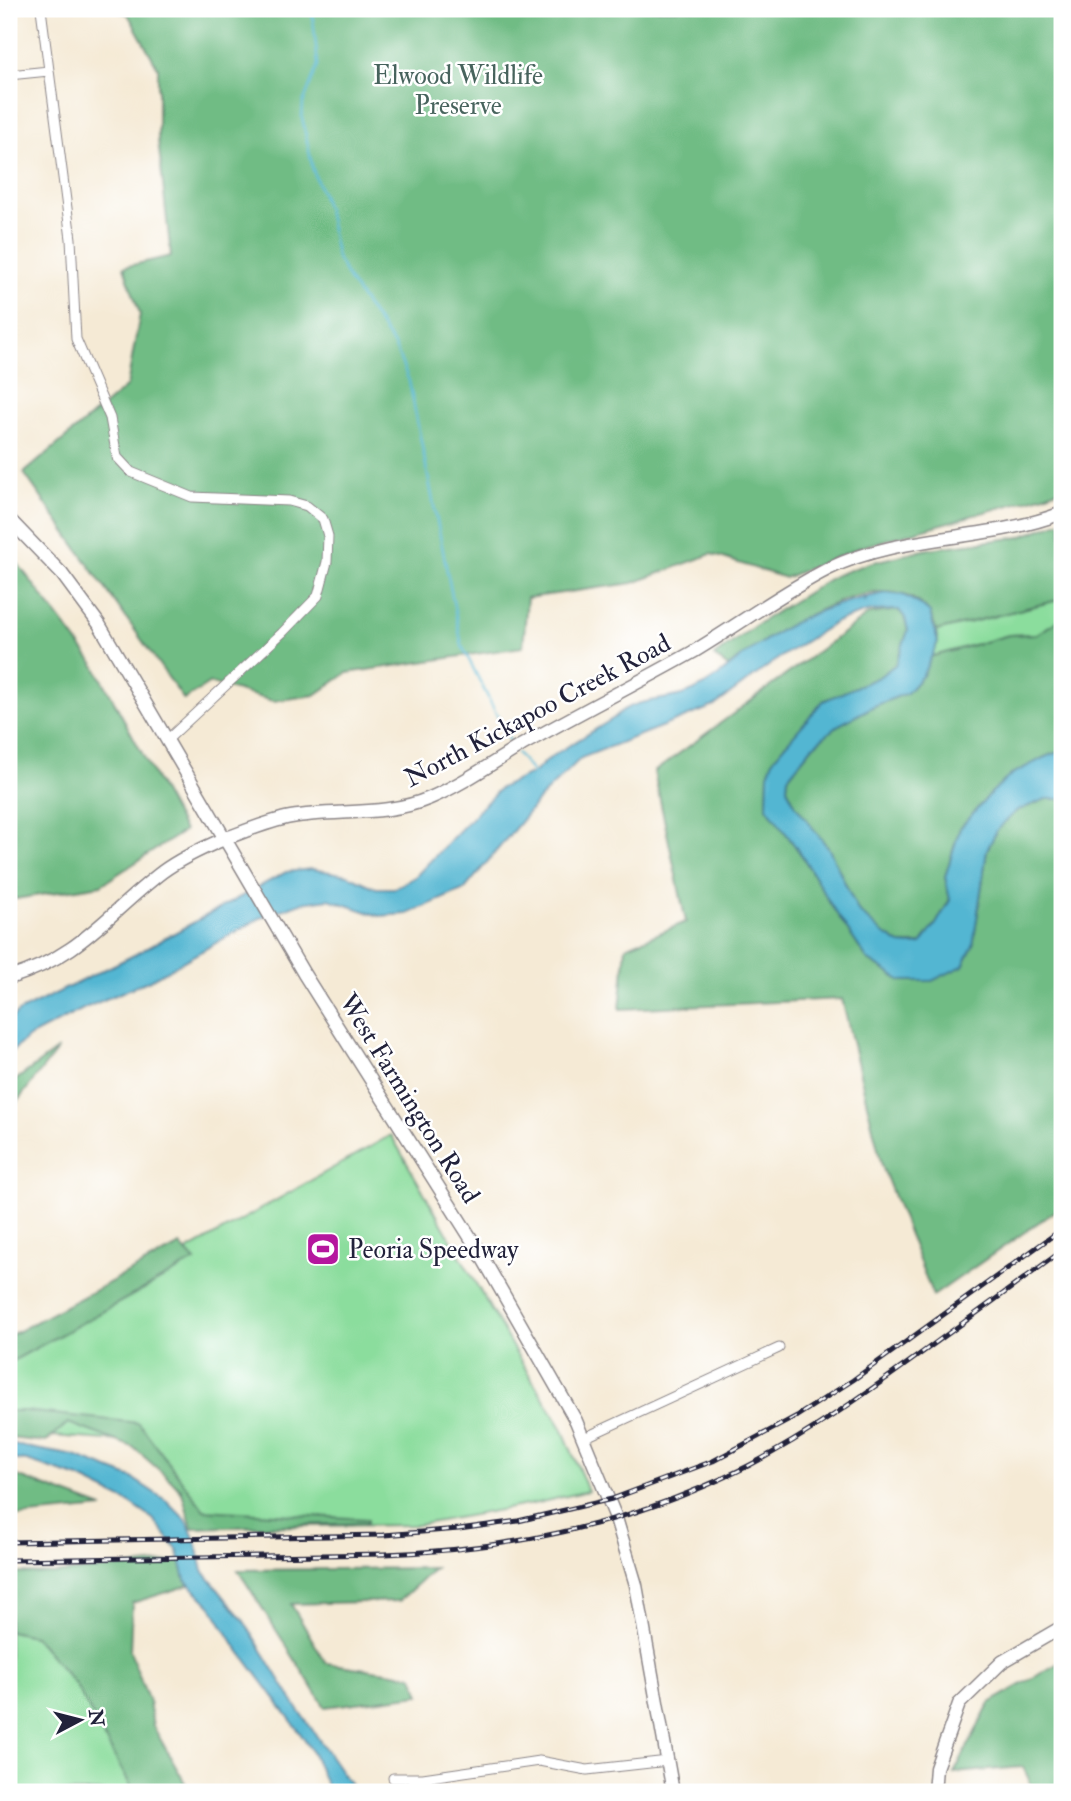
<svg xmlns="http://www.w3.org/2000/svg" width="1071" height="1801" font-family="'IM FELL Double Pica',serif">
<rect width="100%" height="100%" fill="#fff"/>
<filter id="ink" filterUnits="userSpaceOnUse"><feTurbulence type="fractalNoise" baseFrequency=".0143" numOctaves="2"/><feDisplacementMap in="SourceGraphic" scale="14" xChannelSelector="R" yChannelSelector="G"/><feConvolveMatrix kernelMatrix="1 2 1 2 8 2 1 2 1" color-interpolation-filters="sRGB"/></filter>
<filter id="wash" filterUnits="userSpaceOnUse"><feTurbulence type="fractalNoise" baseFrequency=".00686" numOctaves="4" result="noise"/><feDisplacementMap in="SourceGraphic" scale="28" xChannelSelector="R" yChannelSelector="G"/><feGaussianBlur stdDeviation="1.57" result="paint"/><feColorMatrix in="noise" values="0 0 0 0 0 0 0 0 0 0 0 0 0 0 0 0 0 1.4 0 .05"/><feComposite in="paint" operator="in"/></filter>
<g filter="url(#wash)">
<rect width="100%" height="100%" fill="#f5ead5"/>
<path fill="#8bdd9d" stroke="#56806c" stroke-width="2" d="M 1062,599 L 1062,618 L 1037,634 L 1009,635 L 930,657 L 938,642 L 936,631 Z
M 391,1135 L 514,1350 L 562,1428 L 588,1491 L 533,1504 L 418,1525 L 213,1527 L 136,1442 L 9,1433 L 9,1352 Z
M 9,1631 L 34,1636 L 75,1684 L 134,1792 L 9,1792 Z"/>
<path fill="#70bc84" stroke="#496f60" stroke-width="2" d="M 112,9 L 1062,9 L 1062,488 L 1045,495 L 861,547 L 785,578 L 711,554 L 633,583 L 527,598 L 523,647 L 347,673 L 315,695 L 273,701 L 210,683 L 184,700 L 24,473 L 127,386 L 140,314 L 124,267 L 171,256 L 158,140 L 158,68 L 128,14 Z
M 1062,521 L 1062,599 L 936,631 C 934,624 932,616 928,611 C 882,556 768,637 728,667 L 714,656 L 756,625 L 834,576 L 869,563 L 928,549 L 1020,537 Z
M 9,552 L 94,664 L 184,831 L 101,885 L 9,900 Z
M 899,610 L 905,618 L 908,631 L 896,664 L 879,677 L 823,701 L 768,774 L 767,807 L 803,857 L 831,905 L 867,959 L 902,981 L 973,946 L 987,850 L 997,830 L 1016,811 L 1046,799 L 1062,799 L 1062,1206 L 933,1296 L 882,1166 L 842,999 L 620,1009 L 626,947 L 686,922 L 654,772 L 869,614 Z
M 1062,618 L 1062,751 L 1043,758 L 992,792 L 960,828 L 945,877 L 950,899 L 936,924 L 921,944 L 900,944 L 878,930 L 858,911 L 829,849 L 796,806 L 787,788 L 788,777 L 813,746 L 837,726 L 874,706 L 907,693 L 923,675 L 930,657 L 1009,635 L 1037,634 Z
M 58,1049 L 9,1112 L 9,1085 Z
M 180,1245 L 195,1261 L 9,1363 L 9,1336 Z
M 9,1411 L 25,1411 L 139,1423 L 204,1510 L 367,1519 L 367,1523 L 192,1528 L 181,1489 L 133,1447 L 68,1423 L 46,1442 L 9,1438 Z
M 9,1473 L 103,1508 L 9,1517 Z
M 181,1561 L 185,1580 L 190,1585 L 132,1603 L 130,1651 L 149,1702 L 153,1726 L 190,1792 L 134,1792 L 75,1684 L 34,1636 L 9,1631 L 9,1573 L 53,1574 Z
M 435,1568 L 399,1601 L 291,1604 L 326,1663 L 413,1676 L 420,1695 L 325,1707 L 238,1570 Z
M 1062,1661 L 1062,1792 L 1035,1792 L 1023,1767 L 954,1773 L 990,1703 Z"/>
<path fill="#53b6d2" stroke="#3a6c86" stroke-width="2" d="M 886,593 L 903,595 L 921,605 L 930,613 L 938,642 L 923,675 L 907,693 L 874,706 L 837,726 L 813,746 L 788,777 L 787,788 L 796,806 L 829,849 L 858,911 L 879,930 L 900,944 L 912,945 L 921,944 L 936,924 L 950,900 L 945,877 L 960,828 L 992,792 L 1012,774 L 1043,758 L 1062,751 L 1062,799 L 1046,799 L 1016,811 L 997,830 L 987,850 L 973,946 L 963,966 L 932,981 L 902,981 L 867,959 L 831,905 L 803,857 L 767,807 L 768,774 L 774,758 L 823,701 L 879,677 L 896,664 L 908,631 L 905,618 L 899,610 L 870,611 L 836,622 L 779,658 L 714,706 L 581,758 L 540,798 L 465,889 L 407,914 L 379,916 L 329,899 L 301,903 L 264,916 L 150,980 L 85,1008 L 27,1038 L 9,1054 L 9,1021 L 18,1012 L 136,954 L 286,872 L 312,869 L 348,875 L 376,888 L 395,888 L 415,877 L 500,788 L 533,773 L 552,756 L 614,718 C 634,696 668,703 693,691 C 717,680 732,663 754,648 C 791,621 820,608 865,597 L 864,602 L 867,597 Z
M 9,1444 L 75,1456 L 132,1478 L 167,1501 L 187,1521 L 197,1545 L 203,1571 L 244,1621 L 296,1706 L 355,1792 L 329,1792 L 313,1753 L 296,1727 L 232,1641 L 211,1606 L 185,1580 L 178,1551 L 153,1519 L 130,1503 L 79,1478 L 27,1461 L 9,1459 Z"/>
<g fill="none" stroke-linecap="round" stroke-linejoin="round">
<path stroke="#53b6d2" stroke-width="2.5" d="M 312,9 L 318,65 L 303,103 L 302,117 L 313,170 L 327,209 L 337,258 L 349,280 L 395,347 L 409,381 L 462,646 L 513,747
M 517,753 L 533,773"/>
</g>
</g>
<g filter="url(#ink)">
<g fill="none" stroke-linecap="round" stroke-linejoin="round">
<g stroke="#8c8688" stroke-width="11">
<path id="street" d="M 41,9 L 71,239 L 76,339 L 110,418 L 117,457 L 131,472 L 192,497 L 289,501 L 307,506 L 323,519 L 328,536 L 327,562 L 318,596 L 282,633 L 167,740
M 9,75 L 49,71
M 584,1438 L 779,1348
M 393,1778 L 423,1778 L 539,1761 L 587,1770 L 668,1761"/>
</g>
<g stroke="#8c8688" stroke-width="15">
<path id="secondary" d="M 9,519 L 62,574 L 99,624 L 304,974 L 477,1248 L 576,1421 L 616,1518 L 636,1585 L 673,1792
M 9,978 C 81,956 106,915 162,872 C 181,858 203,848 224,839 C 246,831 269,821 291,817 C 339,809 385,817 430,798 C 463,784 492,763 522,745 C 579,713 636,684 693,652 C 738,625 781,593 828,569 C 901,533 987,542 1062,513
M 934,1792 L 936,1768 L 959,1704 L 1002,1662 L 1062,1627"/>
</g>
<use href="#street" stroke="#fff" stroke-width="9"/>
<use href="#secondary" stroke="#fff" stroke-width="12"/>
<g stroke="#22223b" stroke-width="5">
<path id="rail" d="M 9,1542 L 384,1535 L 459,1529 L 518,1521 L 612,1499 L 713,1461 L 797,1416 L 853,1380 L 1062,1229
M 9,1560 L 385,1554 C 511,1550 635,1523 748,1466 C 808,1435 862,1396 916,1357 C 965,1321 1014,1286 1062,1251"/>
</g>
<use href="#rail" stroke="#fff" stroke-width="2.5" stroke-dasharray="8" stroke-linecap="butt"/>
</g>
</g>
<defs>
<g id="stadium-square" transform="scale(1.75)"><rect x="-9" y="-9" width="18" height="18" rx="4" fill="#b5179e" stroke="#fff"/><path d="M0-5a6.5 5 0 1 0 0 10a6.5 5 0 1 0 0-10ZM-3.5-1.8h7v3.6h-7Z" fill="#fff"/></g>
</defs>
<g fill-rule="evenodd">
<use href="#stadium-square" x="323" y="1249"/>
</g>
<g text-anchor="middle" stroke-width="5" stroke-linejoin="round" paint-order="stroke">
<g font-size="26" fill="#47635d" stroke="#fff">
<text x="458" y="84">Elwood Wildlife<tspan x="458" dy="30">Preserve</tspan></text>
</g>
<g font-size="26" fill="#22223b" stroke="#fff">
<text transform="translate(537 710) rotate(-28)" y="9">North Kickapoo Creek Road</text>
<text transform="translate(410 1098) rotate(58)" y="9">West Farmington Road</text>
</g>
<g font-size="26" fill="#22223b" stroke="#fff" text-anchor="start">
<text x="348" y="1258">Peoria Speedway</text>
</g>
</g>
<rect width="1071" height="1801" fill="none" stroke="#fff" stroke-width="35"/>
<g transform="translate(80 1720) rotate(83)" stroke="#ffffff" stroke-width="5" paint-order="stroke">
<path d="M0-5L12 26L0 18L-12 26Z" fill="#22223b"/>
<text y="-10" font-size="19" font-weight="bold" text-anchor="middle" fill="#22223b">N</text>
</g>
</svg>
